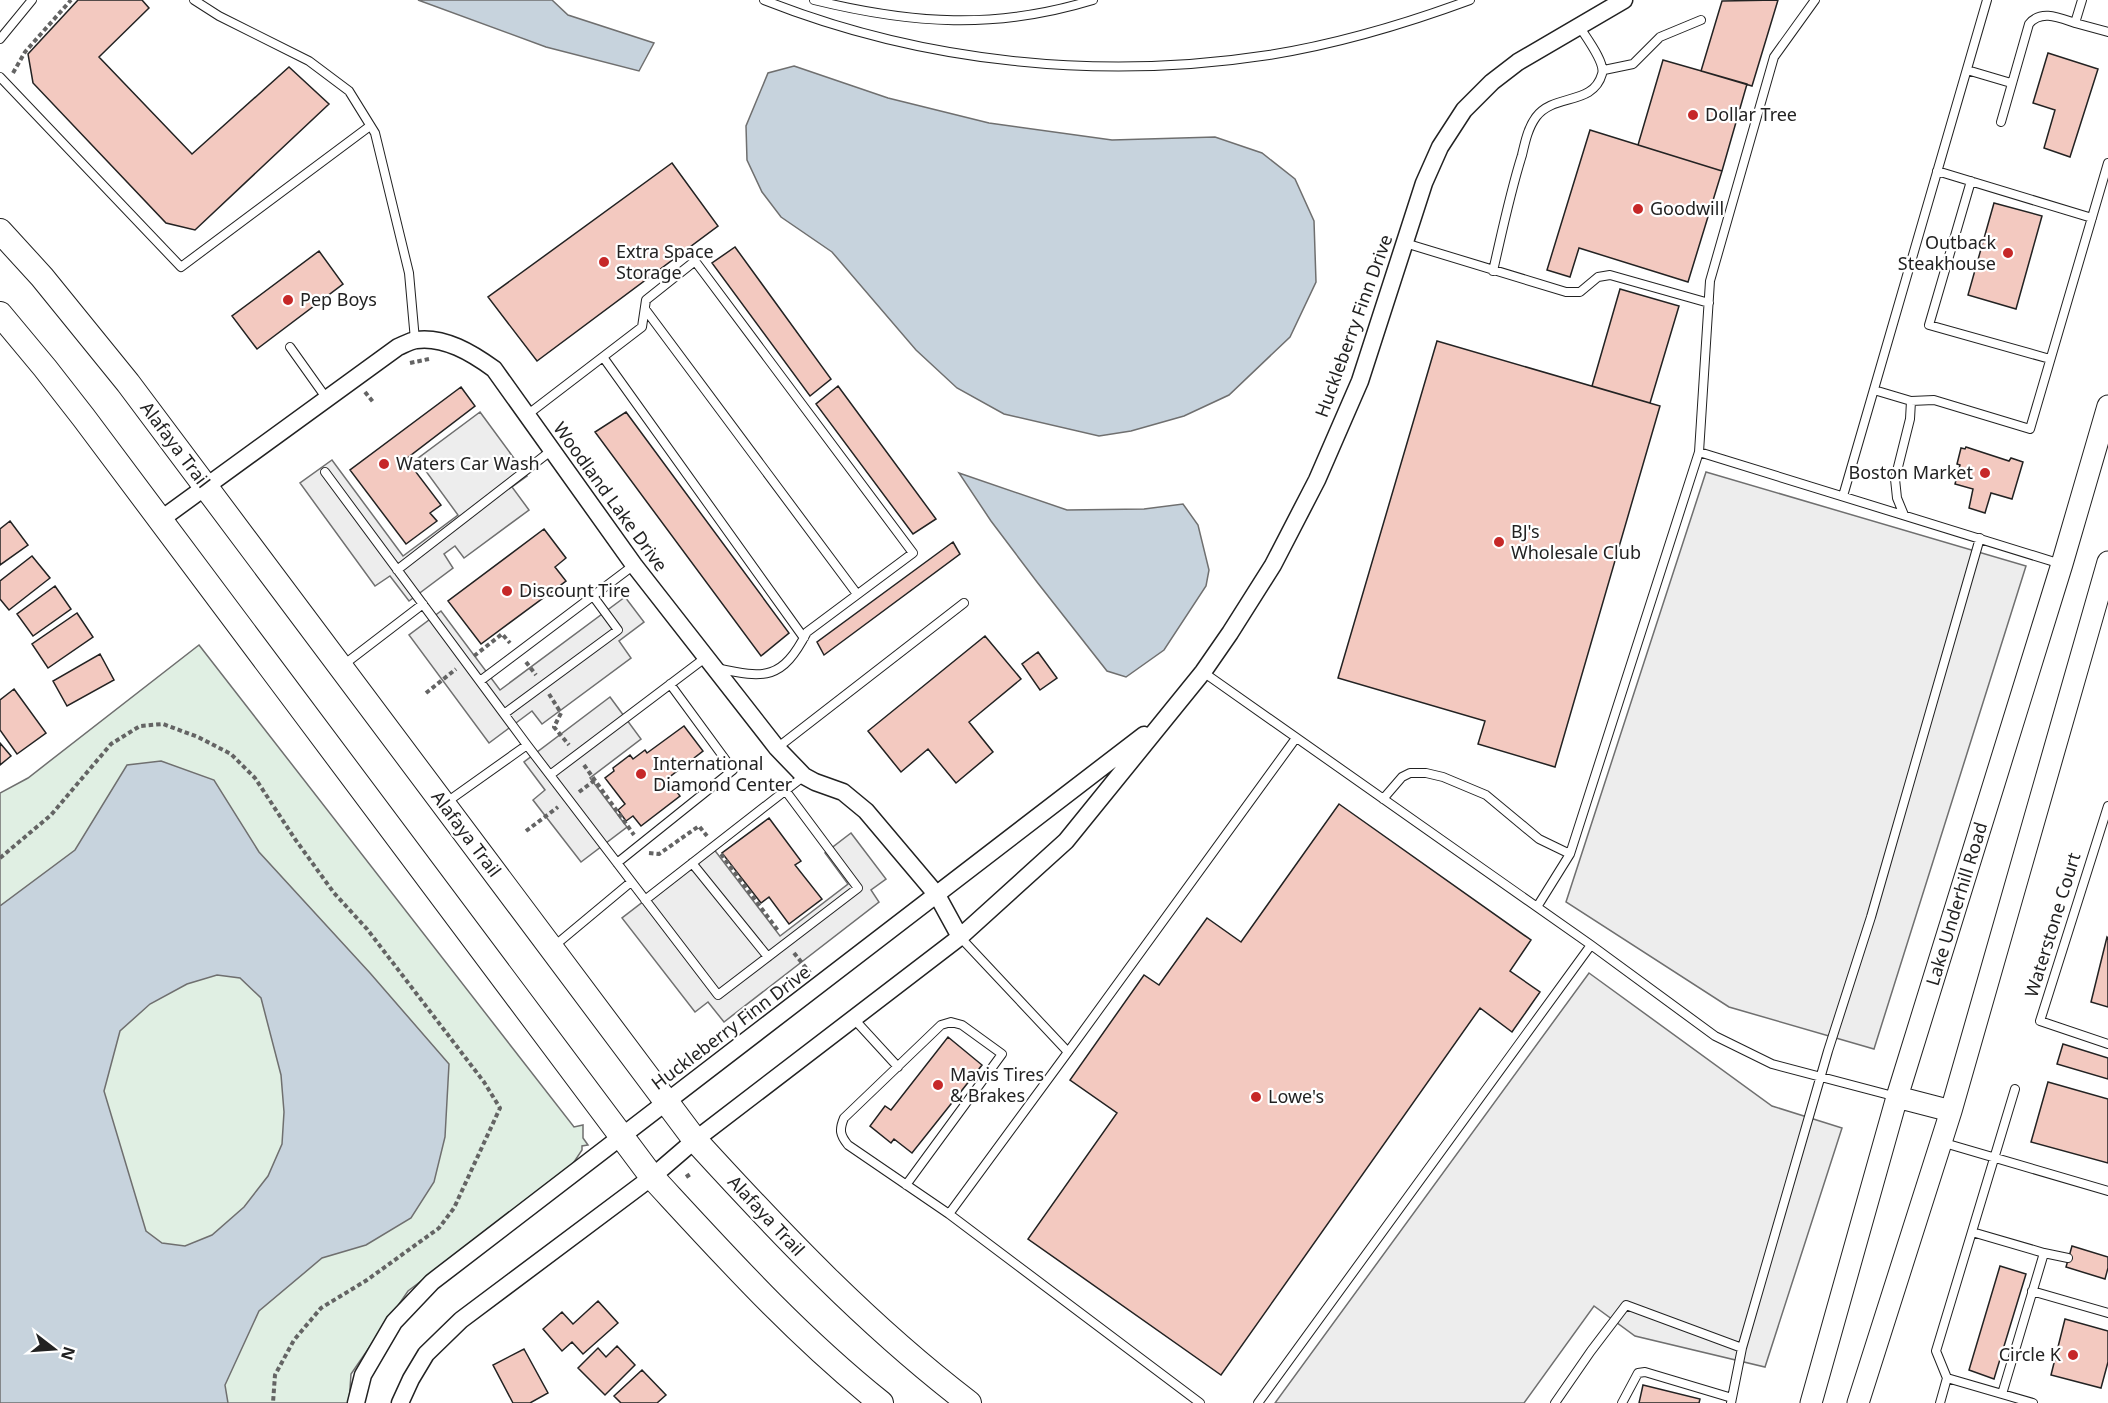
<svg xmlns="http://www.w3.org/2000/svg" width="2108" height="1403" font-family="'Noto Sans',sans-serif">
<rect width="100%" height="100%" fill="#fff"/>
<path fill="#e0efe3" stroke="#6f6f6f" stroke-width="1.5" d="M 199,645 L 574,1127 L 583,1125 L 583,1138 L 588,1145 L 582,1146 L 582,1150 L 568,1171 L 408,1291 L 351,1374 L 349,1403 L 0,1403 L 0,793 L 28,778 Z"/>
<path fill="#ededed" stroke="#6f6f6f" stroke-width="1.5" d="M 480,412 L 527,476 L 512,487 L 529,510 L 464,558 L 455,546 L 444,554 L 453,568 L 409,601 L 390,576 L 375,586 L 300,483 L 332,460 L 403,556 L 458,515 L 417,459 Z
M 1706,472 L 2026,566 L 1874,1049 L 1729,1007 L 1566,902 Z
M 625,597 L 644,622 L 619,641 L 631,658 L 542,724 L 532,711 L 489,743 L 409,635 L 441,611 L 500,690 Z
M 610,697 L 641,739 L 590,778 L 627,827 L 581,862 L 533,800 L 545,790 L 524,762 Z
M 851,833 L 886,879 L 871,890 L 879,902 L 724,1022 L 708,1002 L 695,1012 L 622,918 L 713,848 L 780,936 L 848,884 L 825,853 Z
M 1589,973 L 1772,1106 L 1842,1128 L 1765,1367 L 1635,1336 L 1594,1306 L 1524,1403 L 1275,1403 Z"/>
<path fill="#c7d3dd" stroke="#6f6f6f" stroke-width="1.5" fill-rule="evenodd" d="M 418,0 L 552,0 L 568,15 L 654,43 L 639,71 L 546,47 Z
M 794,66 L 888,98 L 989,123 L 1112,140 L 1215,137 L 1262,153 L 1295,179 L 1314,221 L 1316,282 L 1290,337 L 1229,395 L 1184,416 L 1131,431 L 1099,436 L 1004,414 L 957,388 L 916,350 L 832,252 L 781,217 L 762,192 L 747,160 L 746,126 L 768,73 Z
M 959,473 L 1067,510 L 1144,509 L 1183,504 L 1198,525 L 1209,570 L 1206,586 L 1164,650 L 1126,677 L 1107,671 L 1037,582 L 991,521 Z
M 161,761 L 214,780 L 259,852 L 370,973 L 449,1064 L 445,1137 L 434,1182 L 411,1218 L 366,1245 L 322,1258 L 259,1311 L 225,1385 L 228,1403 L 0,1403 L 0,906 L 75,850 L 127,765 ZM 217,975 L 240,978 L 261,998 L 281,1075 L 284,1112 L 282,1144 L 268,1176 L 244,1207 L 212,1235 L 185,1246 L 162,1243 L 146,1231 L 104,1091 L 120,1031 L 150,1004 L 187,984 Z"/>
<path fill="#f3c9c0" stroke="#222" stroke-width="1.5" d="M 78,0 L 142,0 L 149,8 L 99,57 L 192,154 L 289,67 L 329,104 L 195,230 L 166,223 L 33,83 L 28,54 Z
M 1778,0 L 1752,86 L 1701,71 L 1722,1 Z
M 2048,53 L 2098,69 L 2070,157 L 2044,148 L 2055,110 L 2033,103 Z
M 1663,60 L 1747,84 L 1722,171 L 1638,145 Z
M 1590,130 L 1722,171 L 1688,282 L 1579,248 L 1570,277 L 1547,270 Z
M 672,163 L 718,226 L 537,361 L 488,297 Z
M 1994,203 L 2042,216 L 2016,309 L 1968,295 Z
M 735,247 L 831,379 L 810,396 L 712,263 Z
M 319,251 L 343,284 L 257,349 L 232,316 Z
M 1620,289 L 1679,306 L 1650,403 L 1592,386 Z
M 1437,341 L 1660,406 L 1555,767 L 1478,744 L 1485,721 L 1338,678 Z
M 838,386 L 936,519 L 913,534 L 816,404 Z
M 461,387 L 475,406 L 406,459 L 441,505 L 430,513 L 437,521 L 406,544 L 350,470 Z
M 626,412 L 789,633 L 761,656 L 595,432 Z
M 1966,447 L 2009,461 L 2011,458 L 2023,462 L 2012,499 L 1991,493 L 1985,513 L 1969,508 L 1973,489 L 1955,484 L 1960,465 L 1957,464 L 1961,448 L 1965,449 Z
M 10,521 L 28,545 L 0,565 L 0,529 Z
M 544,529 L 566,558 L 555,567 L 566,581 L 481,644 L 448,601 Z
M 953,542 L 960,554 L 824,655 L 817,642 Z
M 32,556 L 50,578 L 9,610 L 0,599 L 0,581 Z
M 55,586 L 71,609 L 33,636 L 17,614 Z
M 77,613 L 93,637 L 48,668 L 32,644 Z
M 985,636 L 1021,679 L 969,722 L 993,752 L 956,783 L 928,749 L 901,772 L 868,731 Z
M 1038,652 L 1057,678 L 1040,690 L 1022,664 Z
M 100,654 L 114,680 L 67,706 L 53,681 Z
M 14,689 L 46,733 L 17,754 L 0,730 L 0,700 Z
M 684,726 L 703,751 L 667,779 L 680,796 L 641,826 L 633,816 L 626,821 L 618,810 L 625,804 L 605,778 L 614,771 L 613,768 L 630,755 L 633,759 L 645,750 L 647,753 Z
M 0,743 L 11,756 L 0,765 Z
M 1339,804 L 1531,940 L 1510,971 L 1540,992 L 1512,1032 L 1480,1008 L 1221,1375 L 1028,1239 L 1117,1113 L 1070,1080 L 1144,975 L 1159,985 L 1207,918 L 1241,942 Z
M 769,818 L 801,861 L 795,865 L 822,899 L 789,924 L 769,897 L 761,903 L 722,853 Z
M 2107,937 L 2108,938 L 2108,1007 L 2091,1002 Z
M 948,1037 L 982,1065 L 912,1153 L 894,1139 L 891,1143 L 870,1126 L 885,1106 L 891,1110 Z
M 2063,1044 L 2108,1058 L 2108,1079 L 2057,1064 Z
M 2048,1082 L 2108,1099 L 2108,1163 L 2031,1142 Z
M 2072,1246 L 2108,1257 L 2108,1268 L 2105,1279 L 2066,1267 Z
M 2000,1266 L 2026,1274 L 1994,1379 L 1969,1370 Z
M 598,1301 L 618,1323 L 583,1354 L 572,1342 L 562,1351 L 543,1329 L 562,1312 L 573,1324 Z
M 2065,1319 L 2108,1331 L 2108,1362 L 2101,1388 L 2051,1375 Z
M 617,1346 L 635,1365 L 605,1395 L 578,1368 L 598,1348 L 606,1357 Z
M 524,1349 L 548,1393 L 530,1403 L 513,1403 L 493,1365 Z
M 642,1370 L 666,1395 L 657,1403 L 621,1403 L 614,1396 Z
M 1643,1385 L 1700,1399 L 1699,1403 L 1639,1403 Z"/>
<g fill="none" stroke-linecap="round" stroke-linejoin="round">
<g stroke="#222" stroke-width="10">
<path id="service" d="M 194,0 L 219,16 L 309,61 L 349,91 L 375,133 L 409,273 L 415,340
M 764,0 C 923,63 1100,81 1269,55 C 1338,44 1405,24 1470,0
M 814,0 C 912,24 995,30 1093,0
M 2082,0 L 2075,23 L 2108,32
M 0,39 L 32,0
M 1604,70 L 1633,64 L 1660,37 L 1701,20
M 1967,70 L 2011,83
M 0,77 L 181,267 L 370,126
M 2001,122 L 2029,24 C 2041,9 2060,18 2075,23
M 1937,171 L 2092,218
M 1971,181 L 1929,325 L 2050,359
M 1405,243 L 1566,292 L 1580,292 L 1598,277 L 1610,275 L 1709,303
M 1493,271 C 1502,232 1510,193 1522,155 C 1525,142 1528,128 1536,117 C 1554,93 1593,106 1602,74 C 1606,63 1585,36 1579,26
M 645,309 L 857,594
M 290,347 L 327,399
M 603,357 L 804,638
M 1874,390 L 1911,401 L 1934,400 L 2030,429 L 2108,163
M 527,415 L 642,327 L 646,300 L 695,261 L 913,553 L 807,632 C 782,680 766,679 716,668
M 1699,452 L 2061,564
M 325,472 L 527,745 L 718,995 L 858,888 L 785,790
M 1843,496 L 1987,0
M 1904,515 L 1897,498 L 1895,479 L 1910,419 L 1911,401
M 397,570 L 552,450
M 342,666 L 423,604
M 1203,672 L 1591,945 L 1715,1036 L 1772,1064 L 1897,1097
M 480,681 L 634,565
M 504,714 L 618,630 L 593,596
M 777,748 L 964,603
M 550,775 L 705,658
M 1383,799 L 1402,777 L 1410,773 L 1426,773 L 1443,777 L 1486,795 L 1539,839 L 1570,854
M 444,804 L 527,745
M 2108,806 L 2040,1021 L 2108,1044
M 617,863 L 733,770 L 670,684
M 692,863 L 768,957
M 645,900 L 804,776
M 1537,907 L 1570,854 L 1699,452 L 1710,281 L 1774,57 L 1815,0
M 960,937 L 1068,1052 L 949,1214 L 1200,1403
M 553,947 L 631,882
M 854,1019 L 898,1067
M 1068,1052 L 1296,738
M 1941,1142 L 2108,1191
M 906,1185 L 1002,1054 L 962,1025 L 951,1022 L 941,1025 L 844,1118 C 839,1130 840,1135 848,1145 L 949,1214
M 1972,1232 L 2044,1253 L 2002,1394
M 2044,1253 L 2068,1258
M 2032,1291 L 2108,1313
M 1947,1378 L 2033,1403
M 1258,1403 L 1591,945
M 1555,1403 L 1591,1351 L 1626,1305 L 1742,1348 L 1828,1051 L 1871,917 L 1980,538
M 1622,1403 L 1638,1373 L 1645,1372 L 1732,1398
M 1731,1403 L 1742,1348
M 1940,1403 L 1947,1378 L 1936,1351 L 2015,1089"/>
</g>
<g stroke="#222" stroke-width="19">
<path id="minor" d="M 160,520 L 398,347 C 403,345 410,341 416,340 C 444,336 472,353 494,369 L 634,565 L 777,748 L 804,776 L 815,782 L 843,792 L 866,811 L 937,895 L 960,937
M 356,1403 L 363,1375 L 394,1322 L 432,1282 L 1144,735
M 400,1403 L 411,1379 L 426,1354 L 461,1320 L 652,1177 L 695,1140 L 960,937 L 1066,841 L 1203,672 L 1230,633 L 1273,565 L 1317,480 L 1360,381 L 1424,183 L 1440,147 L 1464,110 L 1492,82 L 1518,62 L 1624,0"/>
</g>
<g stroke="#222" stroke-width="23">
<path id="tertiary" d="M 1897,1097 L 1951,1111
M 1811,1403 L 1897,1097 L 2062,564 L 2108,406
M 1858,1403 L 1951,1111 L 2108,562"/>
</g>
<g stroke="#222" stroke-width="26">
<path id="secondary" d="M 0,231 L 42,277 L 128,383 L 695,1140 C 781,1234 867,1325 969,1403
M 0,314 L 45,368 L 84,418 L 652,1177 C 726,1257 795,1334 881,1403"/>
</g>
<path stroke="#646464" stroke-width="4" stroke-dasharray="4.5 3" stroke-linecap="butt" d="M 13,73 L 25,52 L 71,0
M 410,363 L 429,359
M 365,392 L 373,402
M 474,656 L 502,634 L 510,643
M 526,662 L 536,675
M 426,693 L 456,669
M 549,694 L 561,713 L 554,727 L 569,745
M 584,765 L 634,835
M 579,792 L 595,780
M 526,831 L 558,807
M 649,853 L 659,854 L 699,826 L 707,836
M 721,854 L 779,932
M 0,858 L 51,815 L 111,744 L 140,726 L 163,724 L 198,737 L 231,754 L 255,778 L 295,839 L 334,893 L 367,929 L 484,1082 L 500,1108 L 454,1208 L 439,1228 L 367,1280 L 321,1308 L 294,1340 L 275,1375 L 273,1403
M 794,953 L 810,973
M 686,1177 L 692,1173"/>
<use href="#service" stroke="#fff" stroke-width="8"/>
<use href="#minor" stroke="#fff" stroke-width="16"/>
<use href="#tertiary" stroke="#fff" stroke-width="21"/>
<use href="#secondary" stroke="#fff" stroke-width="24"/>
</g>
<g fill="#c62828" stroke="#fff" stroke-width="2">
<circle cx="1693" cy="115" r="6"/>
<circle cx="1638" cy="209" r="6"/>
<circle cx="2008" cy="253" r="6"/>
<circle cx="604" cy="262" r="6"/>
<circle cx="288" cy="300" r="6"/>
<circle cx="384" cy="464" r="6"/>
<circle cx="1985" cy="473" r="6"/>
<circle cx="1499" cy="542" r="6"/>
<circle cx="507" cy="591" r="6"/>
<circle cx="641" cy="774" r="6"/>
<circle cx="938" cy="1085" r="6"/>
<circle cx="1256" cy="1097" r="6"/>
<circle cx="2073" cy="1355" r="6"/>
</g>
<g text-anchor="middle" stroke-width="4.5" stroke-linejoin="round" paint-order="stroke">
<g font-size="18" fill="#222" stroke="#fff" text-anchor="start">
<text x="1705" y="121">Dollar Tree</text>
<text x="1650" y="215">Goodwill</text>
<text x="1996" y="249" text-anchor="end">Outback<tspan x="1996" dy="21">Steakhouse</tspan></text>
<text x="616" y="258">Extra Space<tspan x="616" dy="21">Storage</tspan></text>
<text x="300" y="306">Pep Boys</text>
<text x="396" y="470">Waters Car Wash</text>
<text x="1973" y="479" text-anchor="end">Boston Market</text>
<text x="1511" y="538">BJ's<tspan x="1511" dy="21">Wholesale Club</tspan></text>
<text x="519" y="597">Discount Tire</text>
<text x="653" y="770">International<tspan x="653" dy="21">Diamond Center</tspan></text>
<text x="950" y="1081">Mavis Tires<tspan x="950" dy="21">&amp; Brakes</tspan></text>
<text x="1268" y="1103">Lowe's</text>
<text x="2061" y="1361" text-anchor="end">Circle K</text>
</g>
<g font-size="18" fill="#222" stroke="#fff">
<text transform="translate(1354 326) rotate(-70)" y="6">Huckleberry Finn Drive</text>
<text transform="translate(175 445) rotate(53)" y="6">Alafaya Trail</text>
<text transform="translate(610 497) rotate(54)" y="6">Woodland Lake Drive</text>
<text transform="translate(466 834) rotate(53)" y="6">Alafaya Trail</text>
<text transform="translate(1957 904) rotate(-73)" y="6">Lake Underhill Road</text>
<text transform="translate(2053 925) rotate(-73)" y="6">Waterstone Court</text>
<text transform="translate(731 1028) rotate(-37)" y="6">Huckleberry Finn Drive</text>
<text transform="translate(766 1216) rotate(47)" y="6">Alafaya Trail</text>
</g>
</g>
<g transform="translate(54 1349) rotate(107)" stroke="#ffffff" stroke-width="4.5" paint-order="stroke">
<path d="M0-4.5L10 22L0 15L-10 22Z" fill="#222222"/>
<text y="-9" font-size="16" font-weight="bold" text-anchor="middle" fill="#222222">N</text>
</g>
</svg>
